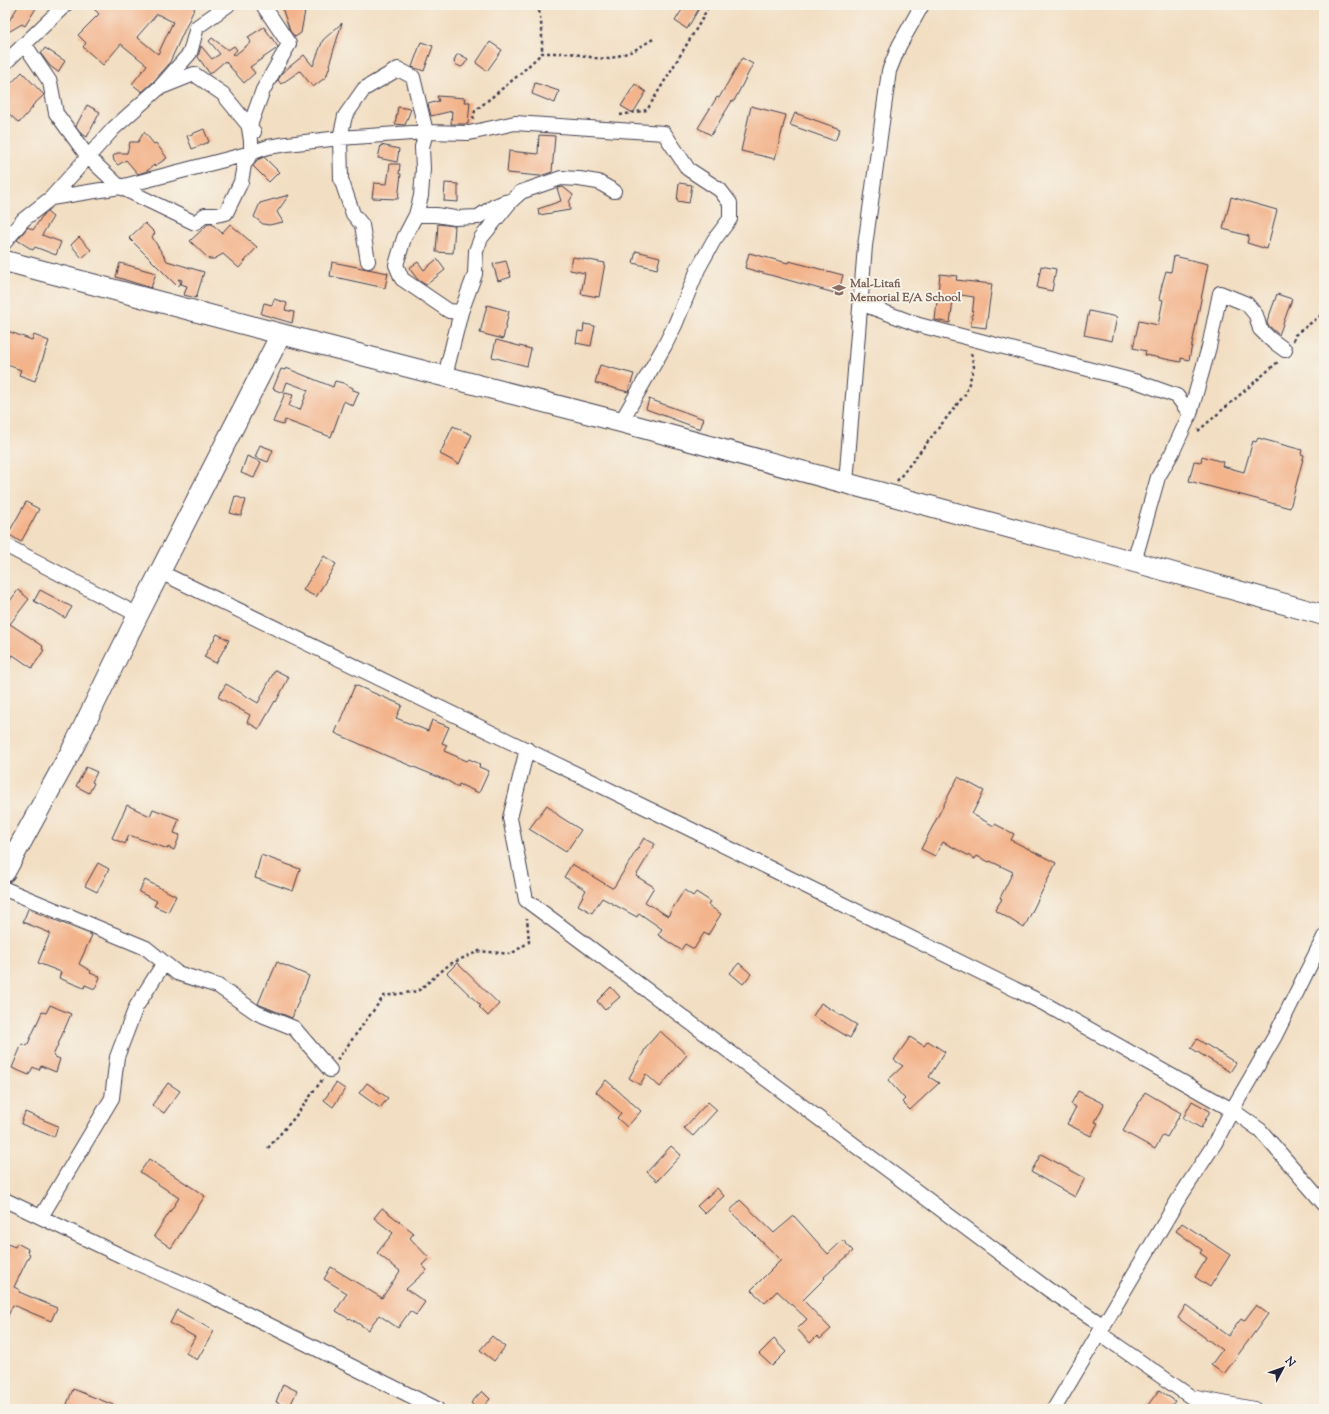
<svg xmlns="http://www.w3.org/2000/svg" width="1329" height="1414" font-family="'Sorts Mill Goudy',serif">
<rect width="100%" height="100%" fill="#f7f3e8"/>
<filter id="ink" filterUnits="userSpaceOnUse"><feTurbulence type="fractalNoise" baseFrequency=".025" numOctaves="2"/><feDisplacementMap in="SourceGraphic" scale="8" xChannelSelector="R" yChannelSelector="G"/><feConvolveMatrix kernelMatrix="1 2 1 2 8 2 1 2 1" color-interpolation-filters="sRGB"/></filter>
<filter id="wash" filterUnits="userSpaceOnUse"><feTurbulence type="fractalNoise" baseFrequency=".012" numOctaves="4" result="noise"/><feDisplacementMap in="SourceGraphic" scale="16" xChannelSelector="R" yChannelSelector="G"/><feGaussianBlur stdDeviation="0.9" result="paint"/><feColorMatrix in="noise" values="0 0 0 0 0 0 0 0 0 0 0 0 0 0 0 0 0 1.4 0 .05"/><feComposite in="paint" operator="in"/></filter>
<g filter="url(#wash)">
<rect width="100%" height="100%" fill="#f2dec2"/>
<g id="blocks">
<path fill="#f3b38b" fill-rule="evenodd" d="M 19,5 L 38,5 L 25,26 L 22,24 L 5,34 L 5,27 Z
M 90,5 L 196,5 L 169,64 L 154,81 L 142,92 L 132,84 L 147,65 L 121,44 L 103,65 L 83,47 L 86,43 L 78,35 L 99,14 ZM 157,14 L 173,22 L 158,54 L 137,37 Z
M 281,5 L 306,5 L 301,33 L 295,37 L 290,31 Z
M 685,5 L 701,5 L 687,29 L 675,21 Z
M 342,23 L 329,65 L 330,66 L 326,77 L 313,87 L 300,71 L 281,84 L 278,80 L 283,72 L 304,55 L 313,66 L 323,40 Z
M 264,27 L 278,47 L 276,49 L 250,67 L 255,73 L 244,83 L 225,61 L 210,74 L 198,57 L 201,46 L 212,59 L 220,54 L 209,41 L 212,38 L 228,50 L 234,46 L 237,50 L 233,54 L 235,55 L 251,42 L 248,37 Z
M 421,42 L 433,46 L 424,71 L 412,67 Z
M 490,42 L 502,50 L 487,71 L 476,63 Z
M 45,48 L 65,61 L 58,72 L 50,66 L 41,54 Z
M 459,54 L 468,59 L 464,65 L 461,67 L 455,64 L 454,61 L 456,56 Z
M 742,58 L 753,64 L 734,101 L 732,101 L 711,135 L 698,128 L 717,97 L 719,98 Z
M 22,72 L 44,95 L 32,106 L 33,107 L 19,123 L 5,110 L 5,90 Z
M 535,83 L 559,91 L 555,103 L 532,94 Z
M 635,84 L 646,92 L 633,113 L 621,106 Z
M 437,96 L 465,98 L 464,102 L 470,102 L 468,124 L 451,124 L 452,111 L 431,116 L 428,104 L 439,101 Z
M 87,105 L 100,112 L 87,137 L 82,134 L 76,126 Z
M 751,106 L 786,115 L 775,159 L 741,151 Z
M 398,107 L 411,109 L 405,125 L 395,124 Z
M 795,113 L 840,129 L 835,141 L 790,125 Z
M 204,129 L 209,142 L 192,149 L 187,136 Z
M 144,132 L 154,144 L 156,143 L 167,158 L 155,166 L 154,165 L 147,171 L 138,174 L 126,160 L 118,165 L 114,161 L 113,156 L 117,153 L 127,153 L 130,142 L 138,142 Z
M 539,135 L 555,136 L 552,172 L 540,176 L 507,173 L 509,151 L 538,154 Z
M 381,145 L 399,149 L 397,162 L 378,158 Z
M 264,157 L 279,172 L 269,182 L 253,166 L 257,160 Z
M 390,164 L 400,164 L 399,174 L 401,174 L 398,199 L 372,198 L 374,183 L 387,184 Z
M 445,183 L 458,184 L 458,202 L 444,201 Z
M 679,183 L 692,185 L 689,203 L 677,201 Z
M 563,187 L 573,195 L 569,202 L 570,210 L 539,215 L 538,209 L 561,201 L 557,188 Z
M 289,195 L 277,212 L 283,222 L 269,225 L 263,224 L 254,217 L 260,203 Z
M 1231,197 L 1277,210 L 1267,249 L 1247,243 L 1249,236 L 1223,229 Z
M 47,212 L 53,217 L 42,235 L 61,242 L 56,255 L 35,247 L 33,250 L 17,240 L 28,227 L 33,230 L 43,215 Z
M 145,223 L 155,233 L 152,237 L 167,261 L 204,272 L 196,298 L 184,295 L 187,286 L 181,284 L 182,280 L 178,279 L 181,283 L 177,286 L 129,238 Z
M 208,224 L 212,224 L 222,233 L 230,224 L 257,247 L 239,268 L 223,254 L 214,259 L 209,259 L 190,241 Z
M 438,224 L 455,226 L 453,253 L 436,252 Z
M 79,237 L 91,250 L 82,258 L 71,245 Z
M 636,251 L 660,257 L 657,269 L 633,263 Z
M 749,253 L 788,263 L 789,261 L 843,275 L 838,294 L 745,268 Z
M 1174,256 L 1208,264 L 1189,360 L 1181,358 L 1181,362 L 1145,355 L 1146,351 L 1133,348 L 1139,321 L 1158,325 L 1163,300 L 1159,299 L 1162,285 L 1166,271 L 1171,272 Z
M 573,257 L 605,263 L 599,297 L 581,294 L 585,273 L 570,270 Z
M 437,259 L 445,270 L 426,285 L 418,280 L 409,268 L 418,262 L 424,270 Z
M 506,261 L 511,277 L 498,281 L 493,264 Z
M 332,262 L 388,273 L 385,288 L 330,276 Z
M 120,263 L 156,273 L 151,288 L 116,277 Z
M 1041,266 L 1056,269 L 1052,291 L 1037,288 Z
M 940,274 L 957,276 L 956,280 L 992,284 L 986,328 L 971,326 L 974,297 L 954,294 L 950,323 L 935,320 Z
M 1277,294 L 1292,299 L 1279,335 L 1268,325 L 1267,322 Z
M 274,299 L 287,303 L 285,310 L 294,312 L 292,323 L 261,314 L 264,303 L 272,305 Z
M 487,305 L 509,311 L 503,339 L 480,333 Z
M 1089,311 L 1117,317 L 1112,341 L 1084,335 Z
M 584,324 L 595,326 L 591,346 L 576,343 L 578,331 L 583,332 Z
M 5,330 L 32,340 L 34,335 L 49,341 L 35,381 L 19,375 L 21,370 L 5,364 Z
M 496,340 L 531,349 L 527,366 L 492,357 Z
M 600,365 L 634,374 L 628,392 L 595,383 Z
M 286,368 L 333,387 L 335,381 L 343,383 L 353,388 L 353,390 L 359,392 L 353,406 L 344,401 L 331,437 L 285,420 L 283,425 L 273,422 L 285,393 L 293,395 L 289,406 L 300,410 L 308,390 L 287,382 L 283,393 L 273,389 L 281,369 L 285,370 Z
M 649,399 L 704,419 L 700,429 L 646,409 Z
M 453,426 L 472,435 L 459,464 L 440,454 Z
M 1258,438 L 1302,450 L 1301,454 L 1304,455 L 1290,508 L 1189,481 L 1194,461 L 1201,462 L 1202,456 L 1223,462 L 1222,466 L 1244,472 L 1253,441 L 1256,442 Z
M 260,445 L 273,450 L 268,462 L 255,457 Z
M 247,456 L 261,462 L 254,478 L 241,473 Z
M 235,496 L 246,500 L 241,516 L 230,513 Z
M 26,502 L 39,509 L 21,542 L 8,534 Z
M 324,556 L 336,564 L 316,597 L 303,590 Z
M 18,590 L 29,599 L 10,624 L 43,646 L 42,649 L 44,650 L 32,668 L 13,655 L 5,667 L 5,608 Z
M 40,590 L 72,607 L 65,618 L 51,609 L 50,610 L 34,601 Z
M 217,634 L 229,640 L 216,663 L 204,657 Z
M 275,670 L 289,677 L 276,702 L 275,701 L 259,729 L 247,722 L 250,715 L 218,697 L 226,684 L 258,703 Z
M 355,685 L 402,705 L 396,718 L 428,731 L 432,720 L 449,727 L 442,743 L 447,745 L 444,751 L 467,761 L 469,759 L 480,764 L 479,767 L 489,771 L 479,793 L 459,784 L 458,787 L 448,781 L 387,756 L 335,733 Z
M 86,767 L 97,772 L 92,782 L 94,783 L 89,793 L 76,786 Z
M 958,777 L 984,791 L 972,814 L 994,826 L 995,824 L 1014,834 L 1011,840 L 1056,863 L 1024,928 L 995,910 L 1002,899 L 1000,898 L 1013,872 L 990,861 L 989,862 L 977,856 L 975,859 L 943,842 L 935,856 L 921,849 Z
M 127,805 L 150,816 L 153,809 L 179,819 L 174,833 L 180,835 L 174,850 L 168,847 L 168,849 L 129,835 L 125,844 L 112,838 Z
M 547,805 L 559,816 L 581,830 L 566,852 L 529,829 Z
M 644,838 L 655,844 L 636,876 L 654,887 L 645,902 L 668,916 L 684,890 L 693,896 L 696,892 L 710,901 L 708,905 L 721,914 L 708,935 L 704,933 L 694,949 L 685,944 L 681,950 L 658,935 L 662,929 L 639,913 L 637,917 L 602,898 L 592,913 L 578,905 L 586,890 L 564,877 L 572,864 L 612,888 L 614,887 Z
M 261,855 L 300,869 L 293,891 L 255,878 Z
M 98,863 L 109,869 L 97,892 L 85,886 Z
M 145,880 L 176,896 L 168,912 L 154,906 L 157,901 L 139,892 Z
M 28,909 L 92,935 L 79,964 L 91,971 L 90,973 L 100,977 L 95,989 L 85,985 L 84,988 L 59,978 L 61,972 L 38,963 L 50,933 L 23,922 Z
M 277,962 L 309,976 L 304,989 L 303,989 L 292,1018 L 258,1004 L 268,980 L 269,981 Z
M 457,963 L 499,1004 L 488,1016 L 479,1007 L 481,1006 L 447,973 Z
M 739,963 L 751,974 L 743,984 L 730,973 Z
M 611,987 L 620,997 L 605,1010 L 597,1001 Z
M 821,1003 L 857,1025 L 850,1038 L 813,1016 Z
M 50,1005 L 71,1014 L 53,1056 L 60,1059 L 56,1072 L 41,1066 L 39,1070 L 33,1067 L 29,1075 L 12,1068 L 22,1044 L 27,1046 L 42,1012 L 46,1013 Z
M 660,1031 L 687,1055 L 660,1087 L 646,1074 L 640,1085 L 629,1078 L 647,1046 Z
M 910,1037 L 924,1046 L 928,1041 L 945,1052 L 929,1077 L 939,1083 L 910,1110 L 902,1102 L 905,1099 L 888,1080 L 903,1066 L 894,1060 Z
M 1197,1039 L 1236,1063 L 1230,1072 L 1191,1048 Z
M 606,1080 L 641,1111 L 627,1127 L 617,1118 L 621,1113 L 596,1092 Z
M 168,1083 L 180,1091 L 164,1113 L 152,1105 Z
M 336,1083 L 345,1089 L 333,1107 L 324,1100 Z
M 367,1083 L 388,1098 L 380,1108 L 359,1093 Z
M 1078,1091 L 1104,1104 L 1095,1122 L 1098,1123 L 1091,1136 L 1067,1124 L 1076,1107 L 1071,1104 Z
M 1145,1092 L 1181,1113 L 1167,1137 L 1163,1135 L 1155,1149 L 1123,1131 Z
M 1192,1101 L 1210,1111 L 1201,1128 L 1183,1118 Z
M 708,1102 L 717,1110 L 693,1136 L 684,1128 Z
M 25,1112 L 58,1126 L 54,1137 L 21,1124 Z
M 671,1146 L 681,1155 L 657,1181 L 647,1172 Z
M 1041,1154 L 1085,1178 L 1075,1197 L 1031,1172 Z
M 149,1159 L 205,1196 L 171,1248 L 154,1236 L 179,1198 L 140,1172 Z
M 717,1188 L 724,1196 L 705,1214 L 697,1206 Z
M 740,1200 L 774,1233 L 794,1216 L 828,1254 L 843,1240 L 853,1251 L 824,1277 L 825,1278 L 803,1300 L 831,1329 L 820,1339 L 817,1336 L 810,1343 L 797,1329 L 807,1319 L 777,1291 L 765,1303 L 751,1290 L 781,1260 L 730,1211 Z
M 382,1208 L 414,1233 L 410,1238 L 429,1258 L 422,1265 L 427,1270 L 406,1289 L 425,1302 L 416,1315 L 410,1311 L 398,1328 L 379,1315 L 368,1330 L 350,1318 L 349,1319 L 336,1311 L 347,1293 L 324,1279 L 331,1267 L 382,1298 L 400,1271 L 377,1253 L 393,1233 L 374,1218 Z
M 1182,1223 L 1230,1255 L 1210,1287 L 1195,1277 L 1207,1258 L 1200,1253 L 1202,1250 L 1176,1231 Z
M 5,1243 L 15,1247 L 17,1243 L 28,1249 L 27,1252 L 30,1254 L 14,1287 L 20,1290 L 19,1292 L 57,1308 L 51,1321 L 13,1305 L 5,1322 Z
M 1186,1305 L 1228,1336 L 1241,1319 L 1244,1321 L 1256,1305 L 1268,1314 L 1224,1374 L 1211,1365 L 1222,1350 L 1178,1318 Z
M 177,1310 L 214,1331 L 197,1360 L 186,1353 L 195,1337 L 170,1323 Z
M 492,1336 L 505,1347 L 494,1361 L 480,1350 Z
M 774,1339 L 786,1352 L 772,1366 L 759,1354 Z
M 283,1384 L 297,1391 L 289,1408 L 276,1402 Z
M 73,1389 L 121,1408 L 121,1409 L 65,1409 Z
M 1159,1390 L 1175,1401 L 1169,1409 L 1145,1409 Z
M 482,1391 L 490,1399 L 481,1409 L 477,1409 L 471,1403 Z"/>
</g>
</g>
<g filter="url(#ink)">
<use href="#blocks" fill-opacity="0" stroke="#413e4f" stroke-width="1"/>
<g fill="none" stroke-linecap="round" stroke-linejoin="round">
<g stroke="#413e4f" stroke-width="16">
<path id="street" d="M 25,45 L 50,82 L 56,113 L 88,157 L 120,187 L 195,223 L 205,215 L 216,215 L 226,213 L 241,182 L 244,165 L 251,153 L 251,141 L 249,128 L 263,90 L 289,44 L 263,5
M 5,63 L 65,5
M 161,86 L 190,53 L 197,27 L 228,5
M 51,198 L 114,128 L 159,88 L 194,74 L 223,94 L 254,132
M 416,215 L 436,215 L 455,218 L 478,217 L 493,207 L 505,202 L 511,201
M 5,242 L 23,220 L 51,198 L 120,187 L 251,153 L 268,147 L 287,144 L 340,138 L 426,132 L 469,133 L 515,123 L 664,133 L 688,169 L 720,190 L 730,203 L 730,219 L 714,240 L 698,269 L 675,325 L 665,345 L 621,422
M 368,261 L 362,225 L 353,214 L 341,179 L 340,138 L 345,116 L 364,89 L 398,69 L 413,77 L 426,132 L 422,147 L 423,169 L 421,196 L 416,215 L 404,238 L 396,265 L 402,279 L 449,311 L 461,312 L 445,376
M 860,303 L 919,325 L 1138,382 L 1177,396 L 1190,414 L 1172,453 L 1158,477 L 1134,562
M 461,312 L 475,274 L 476,251 L 481,238 L 511,201 L 521,192 L 561,178 L 579,179 L 598,182 L 614,191
M 1190,414 L 1209,347 L 1220,293 L 1247,304 L 1256,315 L 1260,329 L 1270,339 L 1285,350
M 846,483 L 865,246 L 889,71 L 899,46 L 922,5
M 5,545 L 138,615
M 160,572 L 690,829 L 1043,1003 L 1232,1110 L 1260,1130 L 1324,1204
M 527,749 L 510,818 L 526,900 L 1049,1290 L 1104,1326
M 5,889 L 146,948 L 177,973 L 218,986 L 257,1013 L 294,1028 L 330,1070
M 5,1200 L 132,1261 L 205,1293 L 437,1409
M 41,1217 L 112,1098 L 117,1057 L 136,1007 L 164,963
M 1099,1333 L 1191,1397 L 1254,1409
M 1054,1409 L 1178,1200 L 1215,1143 L 1232,1110 L 1275,1036 L 1324,937"/>
</g>
<g stroke="#413e4f" stroke-width="22">
<path id="secondary" d="M 5,261 L 281,334 L 621,422 L 1088,549 L 1324,615
M 5,872 L 75,744 L 138,615 L 281,334"/>
</g>
<path stroke="#413e4f" stroke-width="2.5" stroke-dasharray="3 3" stroke-linecap="butt" d="M 538,5 L 542,29 L 542,53
M 620,115 L 647,110 L 701,21 L 709,5
M 473,119 L 475,111 L 520,74 L 542,53 L 570,53 L 595,58 L 609,59 L 633,51 L 655,38
M 1293,341 L 1295,335 L 1324,313
M 1198,431 L 1279,361
M 897,481 L 966,393 L 974,367 L 971,353
M 337,1060 L 384,996 L 418,991 L 450,964 L 479,951 L 511,954 L 529,942 L 527,918
M 268,1148 L 295,1117 L 322,1080"/>
<use href="#street" stroke="#fff" stroke-width="14"/>
<use href="#secondary" stroke="#fff" stroke-width="20"/>
</g>
</g>
<defs>
<g id="school-bare" transform="scale(1.08)"><path d="M0-5L7-2L0 1L-7-2ZM-4 1L0 2.5L4 1V4Q0 6-4 4Z" fill="#8d6e63" stroke="#f7f3e8" stroke-width="2.5" paint-order="stroke"/></g>
</defs>
<g fill-rule="evenodd">
<use href="#school-bare" x="839" y="290"/>
</g>
<g text-anchor="middle" stroke-width="4" stroke-linejoin="round" paint-order="stroke">
<g font-size="12" font-weight="bold" fill="#785e54" stroke="#f7f3e8" text-anchor="start">
<text x="850" y="287">Mal-Litafi<tspan x="850" dy="14">Memorial E/A School</tspan></text>
</g>
</g>
<rect width="1329" height="1414" fill="none" stroke="#f7f3e8" stroke-width="20"/>
<g transform="translate(1283 1368) rotate(49)" stroke="#f7f3e8" stroke-width="3" paint-order="stroke">
<path d="M0-3L7 15L0 10L-7 15Z" fill="#22223b"/>
<text y="-6" font-size="11" font-weight="bold" text-anchor="middle" fill="#22223b">N</text>
</g>
</svg>
